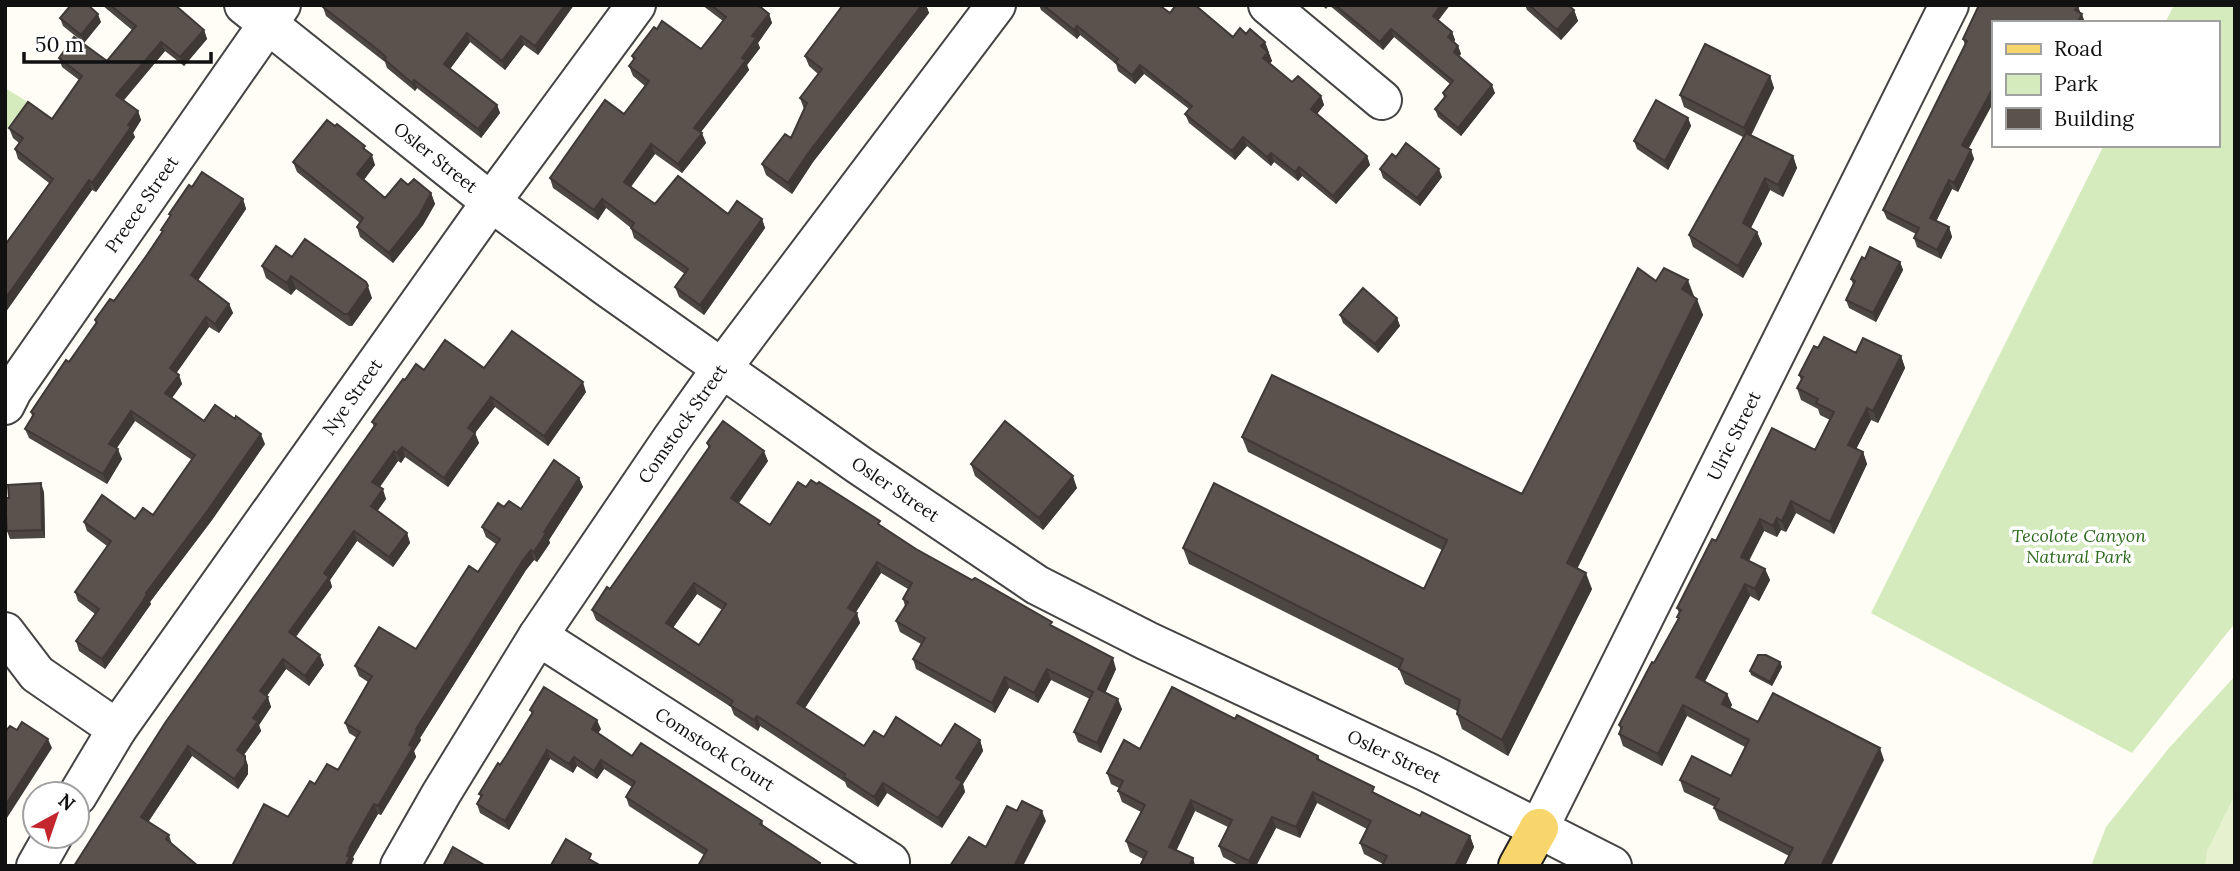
<svg xmlns="http://www.w3.org/2000/svg" width="2240" height="871" font-family="Lora,serif">
<rect width="100%" height="100%" fill="#fffdf5"/>
<path fill="#d5ebbd" d="M 2174,5 L 2235,5 L 2235,623 L 2132,753 L 1871,613 L 2104,145 L 2217,145 L 2217,23 L 2165,23 Z
M 5,88 L 28,102 L 5,131 Z
M 2235,676 L 2235,866 L 2091,866 L 2106,827 L 2169,748 Z"/>
<path fill="#e6f2cf" d="M 2235,794 L 2235,866 L 2205,866 L 2207,851 Z"/>
<g fill="none" stroke-linecap="round" stroke-linejoin="round">
<g stroke="#444" stroke-width="42">
<g id="minor">
<path id="s1" d="M 244,5 L 491,202 L 607,287 L 859,465 L 1037,585 L 1147,641 L 1427,772 L 1612,866"/>
<path d="M 1268,5 L 1382,100"/>
<path id="s2" d="M 5,405 L 12,391 L 281,5"/>
<path d="M 5,632 L 37,674 L 117,729"/>
<path id="s3" d="M 538,636 L 890,862"/>
<path id="s4" d="M 77,796 L 117,729 L 491,202 L 636,5"/>
<path id="s5" d="M 1539,828 L 1949,5"/>
<path d="M 36,866 L 53,836"/>
<path id="s6" d="M 400,866 L 441,794 L 538,636 L 671,440 L 722,368 L 996,5"/>
</g>
</g>
<g stroke="#222" stroke-width="42">
<path id="major" d="M 1518,866 L 1539,828"/>
</g>
<use href="#minor" stroke="#fff" stroke-width="38"/>
<use href="#major" stroke="#f9d66b" stroke-width="38"/>
</g>
<path fill="#4d4742" fill-rule="evenodd" d="M 102,5 L 175,5 L 204,30 L 207,39 L 184,66 L 165,51 L 123,100 L 138,111 L 141,120 L 133,133 L 135,137 L 96,192 L 92,190 L 5,313 L 5,245 L 49,183 L 18,159 L 15,149 L 19,143 L 13,138 L 9,128 L 52,119 L 79,80 L 62,67 L 59,58 L 107,61 L 132,30 Z
M 574,5 L 538,55 L 524,45 L 505,70 L 470,42 L 450,69 L 497,105 L 500,113 L 481,138 L 417,88 L 415,91 L 387,68 L 385,62 L 381,59 L 326,16 L 323,7 Z
M 702,5 L 759,5 L 769,14 L 772,23 L 758,43 L 760,48 L 747,65 L 749,70 L 701,132 L 706,143 L 682,173 L 655,154 L 631,187 L 655,204 L 762,219 L 765,228 L 704,315 L 679,297 L 675,287 L 685,274 L 634,238 L 631,228 L 606,208 L 598,220 L 553,188 L 550,178 L 624,114 L 645,86 L 633,76 L 629,66 L 633,60 L 632,56 L 701,49 L 723,21 Z
M 842,5 L 926,5 L 929,13 L 813,162 L 792,194 L 766,175 L 762,164 L 791,138 L 804,109 L 800,98 L 818,74 L 809,66 L 805,56 L 843,6 Z
M 1039,5 L 1159,5 L 1170,13 L 1233,37 L 1246,34 L 1265,42 L 1272,61 L 1270,63 L 1292,82 L 1321,96 L 1324,105 L 1317,114 L 1367,156 L 1370,165 L 1336,204 L 1302,176 L 1298,181 L 1274,162 L 1271,166 L 1247,146 L 1235,160 L 1189,123 L 1185,114 L 1189,109 L 1144,74 L 1135,84 L 1118,71 L 1116,64 L 1080,35 L 1077,39 L 1041,10 Z
M 1322,5 L 1450,5 L 1438,21 L 1452,32 L 1455,40 L 1454,42 L 1458,46 L 1461,54 L 1459,56 L 1495,93 L 1461,136 L 1438,117 L 1435,109 L 1444,98 L 1443,93 L 1450,84 L 1394,37 L 1383,50 L 1329,5 L 1326,9 Z
M 1525,5 L 1568,5 L 1574,10 L 1578,21 L 1561,40 L 1527,10 Z
M 1979,5 L 2076,5 L 2078,7 L 2085,23 L 1993,23 L 1993,103 L 1969,148 L 1971,150 L 1974,159 L 1958,192 L 1952,189 L 1936,221 L 1949,227 L 1952,237 L 1941,259 L 1917,247 L 1914,238 L 1916,234 L 1887,219 L 1883,210 L 1965,45 L 1963,39 Z
M 60,18 L 101,22 L 84,43 L 63,26 Z
M 1770,76 L 1774,88 L 1751,136 L 1793,156 L 1797,168 L 1783,197 L 1770,190 L 1751,228 L 1757,232 L 1762,244 L 1743,278 L 1693,247 L 1689,235 L 1743,137 L 1684,107 L 1680,95 Z
M 1688,118 L 1691,126 L 1668,170 L 1637,149 L 1634,141 Z
M 335,126 L 368,152 L 375,165 L 364,180 L 385,198 L 408,185 L 431,193 L 435,204 L 423,225 L 393,263 L 360,237 L 357,227 L 360,223 L 297,172 L 293,162 Z
M 1396,157 L 1442,177 L 1420,206 L 1383,178 L 1380,169 Z
M 192,187 L 243,199 L 246,209 L 198,280 L 229,304 L 233,313 L 219,333 L 209,327 L 176,373 L 179,375 L 182,384 L 172,398 L 204,421 L 265,444 L 212,520 L 150,602 L 151,604 L 146,611 L 105,669 L 79,651 L 76,641 L 95,614 L 78,601 L 75,592 L 107,546 L 87,531 L 84,522 L 135,519 L 153,515 L 192,460 L 135,421 L 116,448 L 122,459 L 107,484 L 29,438 L 25,429 L 32,416 L 31,412 L 96,324 L 95,320 L 114,301 L 162,232 L 161,230 L 170,217 L 169,214 Z
M 292,257 L 372,298 L 352,326 L 349,326 L 296,289 L 291,295 L 266,278 L 262,266 Z
M 1865,259 L 1900,262 L 1903,270 L 1876,322 L 1849,308 L 1846,300 L 1853,284 L 1851,279 Z
M 1656,281 L 1694,296 L 1703,315 L 1577,569 L 1592,589 L 1508,756 L 1462,729 L 1457,714 L 1457,711 L 1405,684 L 1399,669 L 1189,564 L 1183,548 L 1424,589 L 1442,550 L 1248,452 L 1242,437 L 1522,494 Z
M 1340,315 L 1397,318 L 1400,326 L 1378,353 L 1343,323 Z
M 1818,348 L 1901,356 L 1905,368 L 1878,423 L 1871,420 L 1856,449 L 1863,452 L 1867,464 L 1834,534 L 1796,513 L 1786,532 L 1781,530 L 1777,537 L 1764,531 L 1749,561 L 1765,569 L 1770,580 L 1759,601 L 1750,596 L 1705,681 L 1727,694 L 1732,705 L 1730,708 L 1758,722 L 1884,760 L 1789,856 L 1719,820 L 1714,808 L 1715,807 L 1684,792 L 1680,780 L 1731,776 L 1745,747 L 1687,716 L 1662,766 L 1623,746 L 1619,734 L 1621,731 L 1619,725 L 1678,619 L 1677,617 L 1679,613 L 1677,608 L 1716,541 L 1815,450 L 1830,420 L 1820,415 L 1818,409 L 1801,400 L 1797,388 L 1801,380 L 1799,375 Z
M 484,368 L 586,392 L 548,446 L 495,407 L 475,433 L 479,443 L 448,487 L 405,457 L 401,463 L 398,461 L 380,487 L 386,499 L 377,511 L 407,533 L 410,543 L 393,567 L 357,541 L 330,580 L 332,587 L 296,637 L 324,665 L 309,686 L 286,669 L 267,696 L 271,707 L 259,725 L 261,731 L 244,755 L 248,766 L 248,774 L 238,789 L 192,756 L 148,822 L 169,835 L 172,844 L 74,866 L 374,427 L 372,422 L 405,380 L 424,370 Z
M 707,443 L 768,461 L 738,503 L 770,525 L 806,487 L 882,527 L 916,549 L 1054,627 L 1116,669 L 1105,693 L 1122,709 L 1101,753 L 1078,742 L 1074,732 L 1090,699 L 1051,680 L 1038,703 L 1009,688 L 995,713 L 916,669 L 913,659 L 921,644 L 900,632 L 896,621 L 905,606 L 903,599 L 908,589 L 881,573 L 856,612 L 860,623 L 805,708 L 864,746 L 884,737 L 941,746 L 980,740 L 983,751 L 963,784 L 965,792 L 942,828 L 887,793 L 878,807 L 847,787 L 845,782 L 760,726 L 758,731 L 734,715 L 731,707 L 596,620 L 592,610 L 610,589 L 709,449 ZM 697,594 L 722,610 L 699,645 L 673,628 Z
M 971,464 L 1077,488 L 1043,530 L 975,476 Z
M 579,478 L 583,487 L 549,540 L 550,543 L 537,562 L 534,560 L 526,570 L 420,738 L 421,740 L 414,751 L 416,757 L 381,815 L 378,814 L 353,857 L 354,859 L 352,863 L 353,866 L 232,866 L 288,817 L 315,784 L 338,770 L 357,738 L 349,733 L 345,723 L 368,682 L 359,676 L 355,666 L 416,649 L 478,572 L 496,544 L 486,537 L 482,527 L 504,507 L 521,509 Z
M 44,492 L 45,538 L 10,539 L 7,531 L 9,498 Z
M 1780,662 L 1782,667 L 1772,686 L 1751,675 L 1750,671 Z
M 530,710 L 601,729 L 598,733 L 632,756 L 762,821 L 764,827 L 820,863 L 821,866 L 698,866 L 704,855 L 629,806 L 626,797 L 632,787 L 604,769 L 597,779 L 577,766 L 573,773 L 550,759 L 509,830 L 480,813 L 477,804 L 481,798 L 479,794 L 506,756 L 532,714 Z
M 1235,719 L 1318,756 L 1320,760 L 1377,794 L 1420,816 L 1470,836 L 1474,847 L 1465,866 L 1382,866 L 1383,864 L 1364,854 L 1360,843 L 1367,829 L 1317,803 L 1300,838 L 1276,828 L 1256,866 L 1240,866 L 1223,857 L 1219,846 L 1228,827 L 1195,811 L 1176,850 L 1193,858 L 1195,866 L 1140,866 L 1143,859 L 1130,852 L 1126,841 L 1141,812 L 1122,802 L 1118,791 L 1119,788 L 1111,784 L 1107,773 Z"/>
<path fill="#3f3936" d="M 565,5 L 574,5 L 538,55 L 535,46 Z
M 922,5 L 926,5 L 929,13 L 813,162 L 792,194 L 788,183 L 809,152 Z
M 1441,5 L 1450,5 L 1435,24 L 1433,16 Z
M 2078,7 L 2081,14 L 2082,14 L 2085,23 L 2077,23 L 2075,10 Z
M 1574,10 L 1578,21 L 1561,40 L 1557,30 Z
M 98,14 L 101,22 L 84,43 L 81,35 Z
M 769,14 L 772,23 L 758,43 L 760,48 L 747,65 L 749,70 L 697,137 L 694,128 L 742,58 L 752,36 Z
M 1077,26 L 1080,35 L 1077,39 L 1074,30 Z
M 1391,29 L 1394,37 L 1383,50 L 1380,42 Z
M 204,30 L 207,39 L 184,66 L 180,57 Z
M 1452,32 L 1455,40 L 1451,45 L 1448,37 Z
M 467,33 L 470,42 L 447,73 L 444,64 Z
M 521,36 L 524,45 L 505,70 L 502,61 Z
M 161,42 L 165,51 L 120,105 L 116,95 Z
M 1265,42 L 1268,50 L 1264,55 L 1261,46 Z
M 1458,46 L 1461,54 L 1456,59 L 1454,52 Z
M 1268,52 L 1272,61 L 1267,67 L 1263,58 Z
M 1140,65 L 1144,74 L 1135,84 L 1132,75 Z
M 1770,76 L 1774,88 L 1748,140 L 1744,128 Z
M 414,80 L 417,88 L 415,91 L 412,83 Z
M 1492,85 L 1495,93 L 1461,136 L 1458,128 Z
M 1993,88 L 1993,103 L 1965,154 L 1962,145 Z
M 1321,96 L 1324,105 L 1314,118 L 1311,109 Z
M 497,105 L 500,113 L 481,138 L 478,129 Z
M 138,111 L 141,120 L 133,133 L 135,137 L 96,192 L 92,183 Z
M 1688,118 L 1691,126 L 1668,170 L 1665,161 Z
M 702,133 L 706,143 L 682,173 L 678,164 Z
M 1243,137 L 1247,146 L 1235,160 L 1232,151 Z
M 651,144 L 655,154 L 627,191 L 624,182 Z
M 1971,150 L 1974,159 L 1958,192 L 1954,183 Z
M 1271,153 L 1274,162 L 1271,166 L 1267,157 Z
M 372,155 L 375,165 L 360,184 L 357,174 Z
M 1367,156 L 1370,165 L 1336,204 L 1333,196 Z
M 1793,156 L 1797,168 L 1783,197 L 1778,185 Z
M 1299,167 L 1302,176 L 1298,181 L 1295,172 Z
M 1439,169 L 1442,177 L 1420,206 L 1417,198 Z
M 1765,178 L 1770,190 L 1747,235 L 1743,223 Z
M 89,180 L 92,190 L 5,313 L 5,299 Z
M 1949,180 L 1952,189 L 1933,228 L 1930,218 Z
M 431,193 L 435,204 L 423,225 L 393,263 L 389,253 Z
M 243,199 L 246,209 L 195,285 L 191,275 Z
M 602,199 L 606,208 L 598,220 L 594,210 Z
M 762,219 L 765,228 L 704,315 L 700,305 Z
M 1949,227 L 1952,237 L 1941,259 L 1937,250 Z
M 1757,232 L 1762,244 L 1743,278 L 1738,266 Z
M 1900,262 L 1903,270 L 1876,322 L 1873,313 Z
M 291,276 L 296,289 L 291,295 L 287,283 Z
M 1688,280 L 1694,296 L 1688,305 L 1682,289 Z
M 368,286 L 372,298 L 352,326 L 348,314 Z
M 1697,299 L 1703,315 L 1572,579 L 1567,563 Z
M 229,304 L 233,313 L 219,333 L 215,324 Z
M 206,317 L 209,327 L 173,378 L 170,368 Z
M 1397,318 L 1400,326 L 1378,353 L 1375,344 Z
M 1901,356 L 1905,368 L 1878,423 L 1873,411 Z
M 179,375 L 182,384 L 169,402 L 165,393 Z
M 583,382 L 586,392 L 548,446 L 544,436 Z
M 491,397 L 495,407 L 475,433 L 479,443 L 448,487 L 444,478 L 468,428 Z
M 1867,408 L 1871,420 L 1852,457 L 1848,445 Z
M 131,411 L 135,421 L 113,454 L 109,444 Z
M 261,434 L 265,444 L 212,520 L 150,602 L 151,604 L 146,611 L 105,669 L 102,659 L 146,593 Z
M 402,447 L 405,457 L 401,463 L 397,453 Z
M 118,449 L 122,459 L 107,484 L 103,474 Z
M 394,451 L 398,461 L 376,492 L 372,482 Z
M 764,451 L 768,461 L 735,509 L 731,498 Z
M 1863,452 L 1867,464 L 1834,534 L 1830,522 Z
M 1073,476 L 1077,488 L 1043,530 L 1039,518 Z
M 579,478 L 583,487 L 549,540 L 550,543 L 537,562 L 534,552 L 544,532 Z
M 41,483 L 44,492 L 45,538 L 42,530 Z
M 383,489 L 386,499 L 374,516 L 371,506 Z
M 1791,501 L 1796,513 L 1786,532 L 1782,521 Z
M 1777,518 L 1781,530 L 1777,537 L 1773,526 Z
M 1760,519 L 1764,531 L 1745,568 L 1741,557 Z
M 354,531 L 357,541 L 330,580 L 332,587 L 292,641 L 289,632 L 324,573 Z
M 407,533 L 410,543 L 393,567 L 389,557 Z
M 531,550 L 534,560 L 526,570 L 420,738 L 421,740 L 414,751 L 416,757 L 381,815 L 378,806 L 416,729 L 523,560 Z
M 877,562 L 881,573 L 852,618 L 848,608 Z
M 1765,569 L 1770,580 L 1759,601 L 1755,589 Z
M 1586,573 L 1592,589 L 1508,756 L 1502,740 Z
M 694,583 L 697,594 L 669,633 L 666,623 Z
M 1745,584 L 1750,596 L 1701,689 L 1696,677 Z
M 857,613 L 860,623 L 801,714 L 797,703 Z
M 320,655 L 324,665 L 309,686 L 305,676 Z
M 1113,658 L 1116,669 L 1102,700 L 1098,689 Z
M 283,659 L 286,669 L 263,701 L 260,691 Z
M 1780,662 L 1782,667 L 1772,686 L 1770,682 Z
M 1047,669 L 1051,680 L 1038,703 L 1034,693 Z
M 1005,677 L 1009,688 L 995,713 L 992,703 Z
M 1727,694 L 1732,705 L 1726,716 L 1722,704 Z
M 268,697 L 271,707 L 259,725 L 261,731 L 240,760 L 237,750 L 253,718 Z
M 1118,699 L 1122,709 L 1101,753 L 1097,743 Z
M 1683,705 L 1687,716 L 1662,766 L 1658,754 Z
M 757,716 L 760,726 L 758,731 L 754,720 Z
M 597,720 L 601,729 L 595,738 L 592,729 Z
M 48,739 L 52,748 L 5,821 L 5,806 Z
M 980,740 L 983,751 L 963,784 L 965,792 L 942,828 L 938,818 L 956,778 Z
M 188,746 L 192,756 L 145,827 L 141,817 Z
M 1880,748 L 1884,760 L 1831,866 L 1821,866 Z
M 547,750 L 550,759 L 509,830 L 505,821 Z
M 245,756 L 248,766 L 248,774 L 238,789 L 234,779 Z
M 574,757 L 577,766 L 573,773 L 569,764 Z
M 601,760 L 604,769 L 597,779 L 594,771 Z
M 883,783 L 887,793 L 878,807 L 874,797 Z
M 1313,792 L 1317,803 L 1300,838 L 1296,827 Z
M 1191,800 L 1195,811 L 1173,858 L 1169,847 Z
M 374,804 L 378,814 L 353,857 L 354,859 L 352,863 L 353,866 L 345,866 L 349,848 Z
M 1042,811 L 1046,821 L 1023,866 L 1014,866 Z
M 1272,817 L 1276,828 L 1256,866 L 1250,866 L 1249,861 Z
M 1470,836 L 1474,847 L 1465,866 L 1455,866 Z
M 1193,858 L 1195,866 L 1189,866 Z"/>
<path fill="#5a524d" stroke="#3f3936" stroke-width="2" fill-rule="evenodd" d="M 71,5 L 88,5 L 98,14 L 81,35 L 60,18 Z
M 110,5 L 175,5 L 204,30 L 180,57 L 161,42 L 116,95 L 138,111 L 128,125 L 131,127 L 92,183 L 89,180 L 5,299 L 5,245 L 53,179 L 15,149 L 23,138 L 9,128 L 28,102 L 52,119 L 82,76 L 59,58 L 74,37 L 107,61 L 136,26 Z
M 324,5 L 565,5 L 535,46 L 521,36 L 502,61 L 467,33 L 444,64 L 497,105 L 478,129 L 414,80 L 412,83 L 384,59 L 386,57 L 378,50 L 323,7 Z
M 711,5 L 758,5 L 769,14 L 752,36 L 756,38 L 742,58 L 746,60 L 694,128 L 702,133 L 678,164 L 651,144 L 624,182 L 655,204 L 678,176 L 728,214 L 737,201 L 762,219 L 700,305 L 675,287 L 688,269 L 631,228 L 634,223 L 602,199 L 594,210 L 550,178 L 605,100 L 624,114 L 649,81 L 629,66 L 635,58 L 632,56 L 654,27 L 657,29 L 662,21 L 701,49 L 726,17 Z
M 843,5 L 922,5 L 809,152 L 788,183 L 762,164 L 785,134 L 791,138 L 807,103 L 800,98 L 822,69 L 805,56 Z
M 1043,5 L 1159,5 L 1170,13 L 1176,5 L 1195,5 L 1233,37 L 1240,28 L 1246,34 L 1250,29 L 1265,42 L 1261,46 L 1268,52 L 1263,58 L 1292,82 L 1298,76 L 1321,96 L 1311,109 L 1367,156 L 1333,196 L 1299,167 L 1295,172 L 1271,153 L 1267,157 L 1243,137 L 1232,151 L 1185,114 L 1192,106 L 1140,65 L 1132,75 L 1115,62 L 1118,59 L 1077,26 L 1074,30 Z
M 1335,5 L 1441,5 L 1433,16 L 1452,32 L 1448,37 L 1458,46 L 1454,52 L 1492,85 L 1458,128 L 1435,109 L 1446,96 L 1443,93 L 1453,81 L 1391,29 L 1380,42 Z
M 1529,5 L 1568,5 L 1574,10 L 1557,30 Z
M 1979,5 L 2076,5 L 2078,7 L 2075,10 L 2082,14 L 2077,23 L 1993,23 L 1993,88 L 1962,145 L 1971,150 L 1954,183 L 1949,180 L 1930,218 L 1949,227 L 1937,250 L 1914,238 L 1919,228 L 1883,210 L 1967,41 L 1963,39 Z
M 1705,44 L 1770,76 L 1744,128 L 1680,95 Z
M 1656,100 L 1688,118 L 1665,161 L 1634,141 Z
M 327,120 L 335,126 L 337,124 L 365,146 L 363,148 L 372,155 L 357,174 L 385,198 L 401,179 L 408,185 L 414,179 L 431,193 L 420,214 L 389,253 L 357,227 L 363,218 L 293,162 Z
M 1746,133 L 1793,156 L 1778,185 L 1765,178 L 1743,223 L 1757,232 L 1738,266 L 1689,235 Z
M 1406,143 L 1439,169 L 1417,198 L 1380,169 L 1392,154 L 1396,157 Z
M 202,172 L 243,199 L 191,275 L 229,304 L 215,324 L 206,317 L 170,368 L 179,375 L 165,393 L 204,421 L 215,405 L 235,419 L 236,416 L 261,434 L 208,510 L 146,593 L 147,594 L 143,601 L 102,659 L 76,641 L 99,609 L 75,592 L 111,541 L 84,522 L 102,495 L 135,519 L 143,508 L 153,515 L 195,455 L 131,411 L 109,444 L 118,449 L 103,474 L 25,429 L 34,414 L 31,412 L 66,360 L 69,362 L 97,322 L 95,320 L 110,299 L 114,301 L 147,255 L 163,231 L 161,230 L 171,215 L 169,214 L 189,185 L 192,187 Z
M 305,239 L 366,282 L 368,286 L 348,314 L 344,314 L 291,276 L 287,283 L 262,266 L 276,246 L 292,257 Z
M 1870,247 L 1900,262 L 1873,313 L 1846,300 L 1855,281 L 1851,279 L 1862,257 L 1865,259 Z
M 1638,268 L 1656,281 L 1664,268 L 1688,280 L 1682,289 L 1697,299 L 1567,563 L 1586,573 L 1502,740 L 1457,714 L 1460,700 L 1399,669 L 1403,659 L 1183,548 L 1214,483 L 1424,589 L 1447,540 L 1242,437 L 1272,375 L 1522,494 Z
M 1363,288 L 1397,318 L 1375,344 L 1340,315 Z
M 512,331 L 583,382 L 544,436 L 491,397 L 468,428 L 475,433 L 444,478 L 402,447 L 397,453 L 394,451 L 372,482 L 383,489 L 371,506 L 407,533 L 389,557 L 354,531 L 324,573 L 329,577 L 289,632 L 320,655 L 305,676 L 283,659 L 260,691 L 268,697 L 253,718 L 258,721 L 237,750 L 245,756 L 245,764 L 234,779 L 188,746 L 141,817 L 169,835 L 166,839 L 198,866 L 74,866 L 165,723 L 376,424 L 372,422 L 403,379 L 405,380 L 416,364 L 424,370 L 445,340 L 484,368 Z
M 1824,337 L 1856,353 L 1863,338 L 1901,356 L 1873,411 L 1867,408 L 1848,445 L 1863,452 L 1830,522 L 1791,501 L 1782,521 L 1777,518 L 1773,526 L 1760,519 L 1741,557 L 1765,569 L 1755,589 L 1745,584 L 1696,677 L 1727,694 L 1722,704 L 1758,722 L 1773,693 L 1880,748 L 1821,866 L 1784,866 L 1793,848 L 1714,808 L 1719,799 L 1680,780 L 1692,756 L 1731,776 L 1749,740 L 1683,705 L 1658,754 L 1619,734 L 1622,727 L 1619,725 L 1652,662 L 1654,663 L 1679,618 L 1677,617 L 1681,610 L 1677,608 L 1712,539 L 1716,541 L 1772,428 L 1815,450 L 1834,412 L 1816,403 L 1818,399 L 1797,388 L 1803,377 L 1799,375 L 1814,346 L 1818,348 Z
M 723,421 L 764,451 L 731,498 L 770,525 L 798,482 L 806,487 L 811,480 L 817,484 L 819,482 L 880,521 L 878,524 L 916,549 L 972,580 L 975,578 L 1052,622 L 1050,625 L 1113,658 L 1098,689 L 1118,699 L 1097,743 L 1074,732 L 1093,692 L 1047,669 L 1034,693 L 1005,677 L 992,703 L 913,659 L 925,638 L 896,621 L 908,602 L 903,599 L 912,583 L 877,562 L 848,608 L 857,613 L 797,703 L 864,746 L 874,731 L 884,737 L 896,717 L 941,746 L 955,724 L 980,740 L 956,778 L 962,782 L 938,818 L 883,783 L 874,797 L 844,777 L 845,774 L 757,716 L 754,720 L 730,705 L 733,701 L 592,610 L 607,587 L 610,589 L 710,446 L 707,443 ZM 694,583 L 726,604 L 699,645 L 666,623 Z
M 1005,421 L 1073,476 L 1039,518 L 971,464 Z
M 554,460 L 579,478 L 544,532 L 546,533 L 534,552 L 531,550 L 523,560 L 416,729 L 417,730 L 409,745 L 413,747 L 378,806 L 374,804 L 349,848 L 350,849 L 347,856 L 350,857 L 345,866 L 232,866 L 264,804 L 288,817 L 310,781 L 315,784 L 327,764 L 338,770 L 360,732 L 345,723 L 372,676 L 355,666 L 379,627 L 416,649 L 469,566 L 478,572 L 500,539 L 482,527 L 498,503 L 504,507 L 509,501 L 521,509 Z
M 41,483 L 42,530 L 7,531 L 5,498 L 9,498 L 8,485 Z
M 1758,655 L 1766,655 L 1780,662 L 1770,682 L 1750,671 Z
M 544,687 L 597,720 L 592,729 L 632,756 L 641,743 L 762,821 L 760,824 L 820,863 L 818,866 L 698,866 L 707,850 L 626,797 L 635,782 L 601,760 L 594,771 L 574,757 L 569,764 L 547,750 L 505,821 L 477,804 L 482,795 L 479,794 L 498,763 L 500,765 L 506,756 L 533,712 L 530,710 Z
M 1172,687 L 1235,719 L 1237,715 L 1318,756 L 1317,759 L 1374,787 L 1372,792 L 1420,816 L 1422,812 L 1470,836 L 1455,866 L 1382,866 L 1387,856 L 1360,843 L 1371,821 L 1313,792 L 1296,827 L 1272,817 L 1249,861 L 1219,846 L 1232,820 L 1191,800 L 1169,847 L 1193,858 L 1189,866 L 1140,866 L 1147,852 L 1126,841 L 1145,805 L 1118,791 L 1123,781 L 1107,773 L 1124,740 L 1140,749 Z
M 22,722 L 48,739 L 5,806 L 5,732 L 10,726 L 17,730 Z
M 1022,801 L 1042,811 L 1014,866 L 950,866 L 969,837 L 986,847 L 1007,806 L 1017,811 Z
M 566,839 L 591,854 L 589,859 L 601,866 L 551,865 Z
M 453,847 L 486,866 L 443,866 Z"/>
<g text-anchor="middle" stroke-width="7" stroke-linejoin="round" paint-order="stroke">
<g font-size="18" fill="#111" stroke="#fff">
<text dy="6" stroke="none"><textPath href="#s1" startOffset="245">Osler Street</textPath></text>
<text dy="6" stroke="none"><textPath href="#s2" startOffset="243">Preece Street</textPath></text>
<text dy="6" stroke="none"><textPath href="#s4" startOffset="485">Nye Street</textPath></text>
<text dy="6" stroke="none"><textPath href="#s6" startOffset="525">Comstock Street</textPath></text>
<text dy="6" stroke="none"><textPath href="#s5" startOffset="438">Ulric Street</textPath></text>
<text dy="6" stroke="none"><textPath href="#s1" startOffset="812">Osler Street</textPath></text>
<text dy="6" stroke="none"><textPath href="#s3" startOffset="210">Comstock Court</textPath></text>
<text dy="6" stroke="none"><textPath href="#s1" startOffset="1379">Osler Street</textPath></text>
</g>
<g font-size="18" font-style="italic" fill="#2f6b1f" stroke="#fff">
<text x="2079" y="542">Tecolote Canyon<tspan x="2079" dy="21">Natural Park</tspan></text>
</g>
</g>
<rect width="2240" height="871" fill="none" stroke="#111111" stroke-width="14"/>
<rect x="1992" y="21" width="228" height="126" fill="#ffffff" stroke="#a0a0a0" stroke-width="2"/>
<rect x="2006" y="44" width="35" height="10" fill="#f9d66b" stroke="#a0a0a0" stroke-width="2"/>
<text x="2054" y="56" font-size="21" fill="#111111">Road</text>
<rect x="2006" y="74" width="35" height="21" fill="#d5ebbd" stroke="#a0a0a0" stroke-width="2"/>
<text x="2054" y="91" font-size="21" fill="#111111">Park</text>
<rect x="2006" y="108" width="35" height="21" fill="#5a524d" stroke="#a0a0a0" stroke-width="2"/>
<text x="2054" y="126" font-size="21" fill="#111111">Building</text>
<g transform="translate(56 815) rotate(40)"><circle r="33" fill="#ffffff" stroke="#a0a0a0" stroke-width="2"/>
<path d="M0-5L12 26L0 18L-12 26Z" fill="#c4262e"/>
<text y="-10" font-size="19" font-weight="bold" text-anchor="middle" fill="#111111">N</text>
</g>
<path d="M24 52v10h187v-10" fill="none" stroke="#111111" stroke-width="3.5"/>
<text x="35" y="52" font-size="21" fill="#111111" stroke="#ffffff" stroke-width="5" paint-order="stroke">50 m</text>
</svg>
